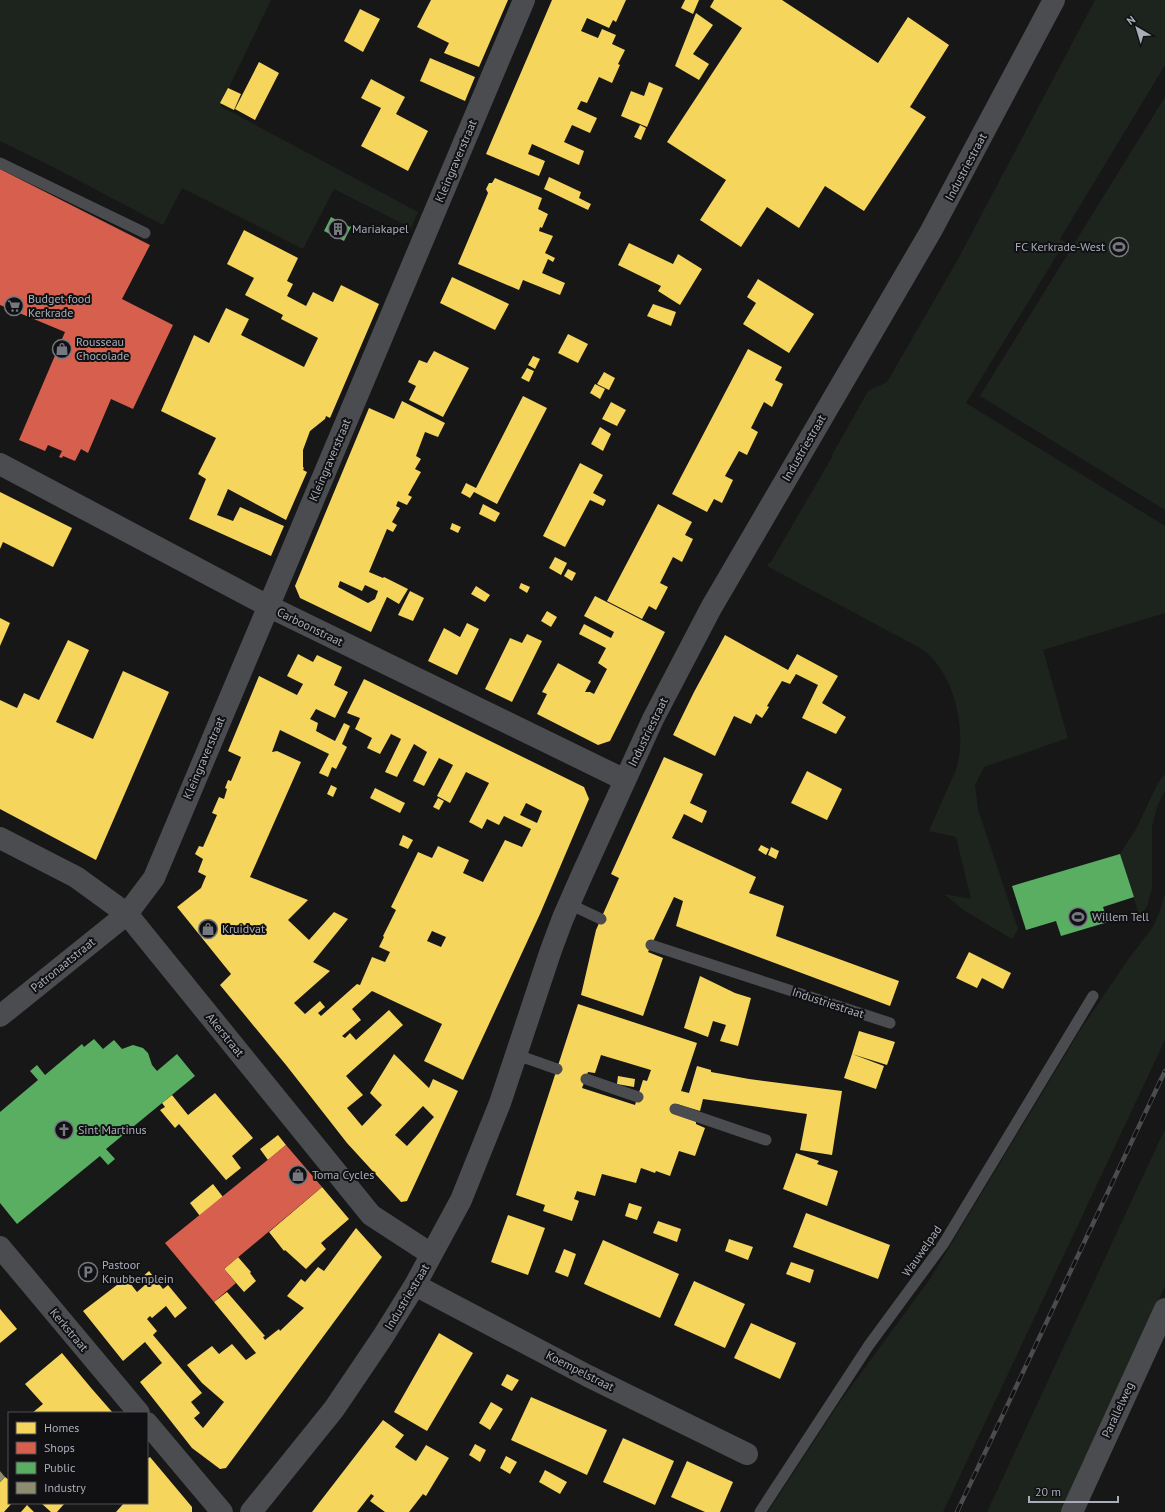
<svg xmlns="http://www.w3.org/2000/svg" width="1165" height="1512" font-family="'PT Sans',sans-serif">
<rect width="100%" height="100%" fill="#171717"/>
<path fill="#1d241e" d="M 0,0 L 271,0 L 220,106 L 418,212 L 411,228 L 334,189 L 303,249 L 182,188 L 163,225 L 53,167 L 0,141 Z
M 1095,0 L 1165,0 L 1165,65 L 1060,239 L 1065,242 L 966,403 L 1165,526 L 1165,613 L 1043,650 L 1068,738 L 984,767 L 975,785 L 978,809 L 1018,929 L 1012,939 L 965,911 L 944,894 L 971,899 L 956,837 L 929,831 C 935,818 940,805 946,792 C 949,785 953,777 956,770 C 968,731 955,671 920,648 L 767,566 L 769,563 L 771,562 L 832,457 L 832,455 L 868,391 L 887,382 L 957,261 Z
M 1165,97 L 1165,510 L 980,396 Z
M 1165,774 L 1165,791 L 1158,804 L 1152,826 L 1152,888 L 1147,906 L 1140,918 L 1120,854 L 1136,829 L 1158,783 Z
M 1165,893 L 1165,1040 L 943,1512 L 768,1512 L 839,1403 L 930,1279 L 1079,1032 L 1127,961 L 1153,927 L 1160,911 Z
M 1165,1129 L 1165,1286 L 1061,1512 L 987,1512 Z"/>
<path fill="#f6d55c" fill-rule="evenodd" d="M 431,0 L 508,0 L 479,67 L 444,53 L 449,43 L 417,27 Z
M 552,0 L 626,0 L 616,22 L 613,20 L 609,28 L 587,18 L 581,31 L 598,38 L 602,29 L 616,35 L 612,44 L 625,50 L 618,64 L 620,65 L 612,83 L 599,77 L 587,103 L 581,101 L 577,109 L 597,118 L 590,133 L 572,125 L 564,142 L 584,151 L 579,165 L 532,144 L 528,154 L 545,161 L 539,176 L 486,154 Z
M 685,0 L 699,0 L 693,14 L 681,8 Z
M 714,0 L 782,0 L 878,63 L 908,17 L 949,45 L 910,107 L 926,117 L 864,211 L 825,186 L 799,228 L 767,207 L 741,247 L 700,220 L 726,180 L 667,142 L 742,28 L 710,7 Z
M 360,9 L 380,19 L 363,52 L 344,41 Z
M 696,13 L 713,25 L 693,54 L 709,64 L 699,80 L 675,66 Z
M 430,58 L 475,77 L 465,101 L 420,81 Z
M 259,62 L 279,73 L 255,120 L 235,109 Z
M 371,79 L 405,97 L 396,114 L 428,131 L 408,171 L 361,146 L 381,108 L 361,98 Z
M 649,82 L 663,88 L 647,127 L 621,116 L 631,91 L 644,96 Z
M 228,88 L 241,94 L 234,110 L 220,103 Z
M 640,125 L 646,128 L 641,140 L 634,137 Z
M 549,177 L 581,192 L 579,198 L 591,204 L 588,210 L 544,189 Z
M 495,178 L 542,198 L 538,209 L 548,214 L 542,228 L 540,227 L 539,231 L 553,236 L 545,253 L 555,258 L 553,262 L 548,259 L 542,273 L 565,283 L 560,295 L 523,280 L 519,290 L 458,264 L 488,193 L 486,189 L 489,183 L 492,183 Z
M 244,230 L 298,258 L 287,281 L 293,284 L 287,296 L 306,306 L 313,292 L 333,302 L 341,285 L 379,304 L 330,418 L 326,416 L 325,419 L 310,431 L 303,450 L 303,467 L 304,468 L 303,470 L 307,472 L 286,520 L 228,489 L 217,515 L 233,521 L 240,507 L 284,526 L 271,556 L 189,519 L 206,479 L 198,474 L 216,438 L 161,411 L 194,335 L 209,343 L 226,308 L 249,319 L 241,335 L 304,367 L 318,338 L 281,319 L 283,315 L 245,295 L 254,278 L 227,264 Z
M 629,243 L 673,264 L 678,254 L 702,269 L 680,305 L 658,291 L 661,286 L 618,265 Z
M 452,277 L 509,304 L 495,330 L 440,303 Z
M 758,279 L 814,314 L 789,353 L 743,324 L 756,303 L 747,297 Z
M 653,304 L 676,312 L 671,326 L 647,316 Z
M 568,334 L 588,344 L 578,363 L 558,353 Z
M 748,349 L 782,367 L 775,380 L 783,384 L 772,407 L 764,402 L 751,428 L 758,432 L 747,455 L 739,451 L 725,476 L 733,480 L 722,503 L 714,499 L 707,512 L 672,494 Z
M 434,351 L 469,368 L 443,417 L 409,400 L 416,386 L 408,382 L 419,360 L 427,363 Z
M 533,356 L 540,359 L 535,369 L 528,365 Z
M 527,368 L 534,371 L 529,382 L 521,378 Z
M 604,372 L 615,378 L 609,390 L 597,384 Z
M 595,384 L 605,389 L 600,399 L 590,393 Z
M 523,396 L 547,408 L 497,504 L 474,492 L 470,498 L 461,493 L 466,483 L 476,488 Z
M 402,401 L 445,423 L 438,437 L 425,432 L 416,456 L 421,459 L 415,469 L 421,472 L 408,495 L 412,497 L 407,505 L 398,501 L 396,506 L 400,508 L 392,522 L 397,525 L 393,532 L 387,529 L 369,572 L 383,578 L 384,577 L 408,589 L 399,604 L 387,597 L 371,632 L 300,598 L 295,586 L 369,408 L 394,419 ZM 340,581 L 362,591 L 365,585 L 378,591 L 375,599 L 368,603 L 338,587 Z
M 611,402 L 626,410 L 617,426 L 602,419 Z
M 600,427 L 611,434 L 603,451 L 591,444 Z
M 580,463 L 603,475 L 593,493 L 606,500 L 603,506 L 590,500 L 565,547 L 543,536 Z
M 0,492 L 72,528 L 53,567 L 3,542 L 0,549 Z
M 483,504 L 500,513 L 495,522 L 479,514 Z
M 658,504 L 692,522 L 685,535 L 693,539 L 682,562 L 673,557 L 660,583 L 668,587 L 656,610 L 649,606 L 642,619 L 607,601 Z
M 452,523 L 461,527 L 458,533 L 450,529 Z
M 555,557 L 567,563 L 561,575 L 549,568 Z
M 568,569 L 576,573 L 572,581 L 564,576 Z
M 521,583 L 530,587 L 527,593 L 519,588 Z
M 476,586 L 490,595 L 485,602 L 471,594 Z
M 410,591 L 424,598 L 413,621 L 398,615 Z
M 595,596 L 665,632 L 610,741 L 598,745 L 537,714 L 547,694 L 542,692 L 558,663 L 591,681 L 585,692 L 590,692 L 594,694 L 607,669 L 598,663 L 606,648 L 579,634 L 584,624 L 611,638 L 614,632 L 584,616 Z
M 547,611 L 557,617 L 551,627 L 541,621 Z
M 0,618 L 10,623 L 0,646 Z
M 467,623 L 479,629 L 457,675 L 428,661 L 444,628 L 460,637 Z
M 527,634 L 542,641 L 512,702 L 485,689 L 510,638 L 522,643 Z
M 725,635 L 788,670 L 797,654 L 838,676 L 822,703 L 846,717 L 836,734 L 802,718 L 818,685 L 796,674 L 790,684 L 782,681 L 767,706 L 769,707 L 762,718 L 756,714 L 751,724 L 734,716 L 715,756 L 673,735 L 694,692 Z
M 68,640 L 89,650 L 56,722 L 93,739 L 123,671 L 169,692 L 96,860 L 0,809 L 0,700 L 17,708 L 24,693 L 39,700 Z
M 298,654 L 313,662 L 317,655 L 342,667 L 334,685 L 348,692 L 335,718 L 316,709 L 310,719 L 318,723 L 316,731 L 335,741 L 344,723 L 350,726 L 342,744 L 347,747 L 336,769 L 332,767 L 328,777 L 319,773 L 329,754 L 280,730 L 272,752 L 277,751 L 301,762 L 250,877 L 308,900 L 288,920 L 309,940 L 334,912 L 348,919 L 313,962 L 330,971 L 294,1003 L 305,1014 L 320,1001 L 325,1007 L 318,1013 L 321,1016 L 357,984 L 360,985 L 372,957 L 385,962 L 390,952 L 379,947 L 384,937 L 383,936 L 396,910 L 391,907 L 418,852 L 432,858 L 438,846 L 469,860 L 463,873 L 483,882 L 505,840 L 522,847 L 531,829 L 504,816 L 499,825 L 487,819 L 482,829 L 469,822 L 489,783 L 466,772 L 450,803 L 437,796 L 453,765 L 439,758 L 424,786 L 413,781 L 427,752 L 414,744 L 397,777 L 385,772 L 401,739 L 391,734 L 380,754 L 367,748 L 372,738 L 355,729 L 360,718 L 347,713 L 364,679 L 584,787 L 589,799 L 540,914 L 463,1080 L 424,1061 L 442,1024 L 372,991 L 352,1009 L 361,1020 L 342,1036 L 345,1038 L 350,1033 L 356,1040 L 389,1010 L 403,1025 L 346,1076 L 363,1095 L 347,1108 L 362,1126 L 382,1105 L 370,1093 L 394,1054 L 429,1088 L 433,1079 L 458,1091 L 407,1201 L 401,1202 L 347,1143 L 286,1065 L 220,985 L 231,974 L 177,907 L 201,888 L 206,876 L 198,872 L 203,859 L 195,854 L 199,846 L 203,847 L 217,815 L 212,813 L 219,797 L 224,799 L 227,789 L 225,788 L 228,780 L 231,781 L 241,757 L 228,751 L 259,676 L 297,695 L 303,684 L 287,676 ZM 526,803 L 542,811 L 537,823 L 520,815 ZM 432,931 L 446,937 L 441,947 L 427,941 ZM 423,1106 L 434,1117 L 407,1146 L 395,1135 Z
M 664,757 L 703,774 L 690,803 L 707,811 L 702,823 L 684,814 L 672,838 L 756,877 L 749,893 L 784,906 L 776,936 L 899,981 L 890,1006 L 676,926 L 683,901 L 674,897 L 648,952 L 663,958 L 643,1016 L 581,995 L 596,930 L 619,878 L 611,874 Z
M 807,771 L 842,789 L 827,820 L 791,803 Z
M 331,785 L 337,788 L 333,797 L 327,794 Z
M 375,788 L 405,803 L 400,813 L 370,798 Z
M 438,798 L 444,801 L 439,810 L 433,807 Z
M 403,835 L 413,840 L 408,849 L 399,845 Z
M 761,845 L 769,849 L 766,855 L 758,850 Z
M 771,847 L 779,851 L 776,859 L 768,855 Z
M 969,952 L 1011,973 L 1003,989 L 982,978 L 977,988 L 956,978 Z
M 700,976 L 735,993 L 751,998 L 738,1046 L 720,1041 L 726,1025 L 713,1021 L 708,1037 L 684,1028 Z
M 578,1004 L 697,1043 L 681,1091 L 689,1093 L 697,1066 L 711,1070 L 711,1072 L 749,1079 L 842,1091 L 832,1155 L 800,1150 L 807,1114 L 703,1099 L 700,1111 L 677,1104 L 696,1122 L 696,1124 L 705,1128 L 695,1156 L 679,1151 L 670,1176 L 656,1171 L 655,1173 L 641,1168 L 636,1183 L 602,1174 L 595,1196 L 577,1191 L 574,1199 L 579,1201 L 572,1221 L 543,1211 L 545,1205 L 516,1195 ZM 601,1055 L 651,1070 L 647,1081 L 643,1080 L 635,1105 L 582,1088 L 588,1072 L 595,1073 Z
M 859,1031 L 895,1042 L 887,1065 L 852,1054 Z
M 852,1054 L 884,1066 L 876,1089 L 844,1078 Z
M 618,1076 L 635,1079 L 634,1087 L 617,1084 Z
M 215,1093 L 253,1138 L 232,1156 L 241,1168 L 226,1180 L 179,1124 L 175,1128 L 160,1110 L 165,1107 L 162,1103 L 172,1095 L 188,1115 Z
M 278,1135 L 286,1145 L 268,1160 L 260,1149 Z
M 796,1153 L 819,1161 L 817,1164 L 838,1171 L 827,1206 L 783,1189 Z
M 213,1184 L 223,1197 L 200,1216 L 190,1203 Z
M 322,1187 L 349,1219 L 321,1243 L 326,1249 L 306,1269 L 285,1250 L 284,1251 L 269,1232 Z
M 629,1203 L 642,1207 L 637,1220 L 625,1216 Z
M 806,1213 L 890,1245 L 878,1279 L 793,1247 Z
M 508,1215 L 545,1228 L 528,1275 L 491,1262 Z
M 658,1221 L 681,1229 L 677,1242 L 653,1233 Z
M 356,1228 L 382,1257 L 226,1468 L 220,1469 L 192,1448 L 140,1382 L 162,1363 L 145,1342 L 123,1361 L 83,1311 L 126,1278 L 137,1292 L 145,1285 L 140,1279 L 149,1271 L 163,1289 L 168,1285 L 187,1308 L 175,1318 L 166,1306 L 152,1318 L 150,1316 L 147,1319 L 157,1331 L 153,1335 L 202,1393 L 191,1402 L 200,1413 L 194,1418 L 203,1428 L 224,1402 L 202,1383 L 187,1365 L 212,1346 L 219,1354 L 232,1344 L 246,1360 L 256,1353 L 214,1302 L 227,1292 L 265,1336 L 263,1337 L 265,1340 L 279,1329 L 280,1331 L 304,1308 L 287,1296 L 301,1279 L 305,1282 L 318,1267 L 324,1271 Z
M 729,1239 L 753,1247 L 748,1260 L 725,1251 Z
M 603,1240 L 679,1274 L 660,1318 L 584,1284 Z
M 564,1249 L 576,1254 L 568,1277 L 555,1272 Z
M 238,1257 L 251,1272 L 250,1273 L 256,1281 L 244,1292 L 224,1269 Z
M 791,1262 L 814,1270 L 810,1283 L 786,1274 Z
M 694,1281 L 745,1304 L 725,1348 L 674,1325 Z
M 0,1309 L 17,1329 L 0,1343 Z
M 751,1323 L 796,1343 L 780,1379 L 734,1358 Z
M 439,1333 L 473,1353 L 427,1431 L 394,1412 Z
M 62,1353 L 92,1389 L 113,1413 L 32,1413 L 43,1404 L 25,1384 Z
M 507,1374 L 519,1380 L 512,1391 L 501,1385 Z
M 531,1397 L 607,1430 L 587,1475 L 511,1440 Z
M 491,1402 L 503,1409 L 490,1430 L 479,1423 Z
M 383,1420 L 404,1435 L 395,1447 L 416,1461 L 426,1445 L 449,1458 L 426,1496 L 423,1494 L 409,1512 L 385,1512 L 370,1501 L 374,1496 L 371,1494 L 357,1512 L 312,1512 Z
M 623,1438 L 674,1461 L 655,1505 L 603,1482 Z
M 475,1444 L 486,1450 L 480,1462 L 469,1455 Z
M 506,1456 L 517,1462 L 510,1474 L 500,1468 Z
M 150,1457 L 192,1507 L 192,1512 L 116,1512 L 124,1503 L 147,1503 L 147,1459 Z
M 687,1461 L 733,1482 L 720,1512 L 705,1512 L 671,1497 Z
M 545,1470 L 567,1482 L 560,1494 L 539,1482 Z
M 5,1477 L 9,1480 L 9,1503 L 12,1503 L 4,1512 L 0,1512 L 0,1482 Z
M 41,1503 L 65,1503 L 57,1512 L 51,1512 Z
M 27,1505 L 34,1512 L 21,1512 Z"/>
<path fill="#d6604d" d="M 0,169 L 150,245 L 122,299 L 173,325 L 133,409 L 111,399 L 88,453 L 81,449 L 75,461 L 63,456 L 62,458 L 59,457 L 62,451 L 48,445 L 45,451 L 19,440 L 65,332 L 0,305 Z
M 286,1145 L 322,1187 L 224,1269 L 236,1283 L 214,1302 L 165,1243 Z"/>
<path fill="#5aae61" d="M 331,217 L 350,227 L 352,225 L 344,241 L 324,231 Z
M 1120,854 L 1134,897 L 1103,907 L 1108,922 L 1061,936 L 1056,921 L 1026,930 L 1012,886 Z
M 94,1039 L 103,1049 L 114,1040 L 122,1049 L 133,1045 L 143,1048 L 148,1053 L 152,1065 L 157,1071 L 177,1054 L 195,1076 L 106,1149 L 115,1159 L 108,1165 L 100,1156 L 17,1224 L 0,1203 L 0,1112 L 38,1080 L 30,1071 L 37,1065 L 45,1075 L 82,1044 L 84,1047 Z"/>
<path fill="#8c8c6e" d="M 0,1471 L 5,1477 L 0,1482 Z"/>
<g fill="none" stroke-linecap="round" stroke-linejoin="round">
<path stroke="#4b4c50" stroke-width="11" d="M 0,163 L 145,233
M 569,904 L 601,919
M 651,945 L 890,1023
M 517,1055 L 557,1069
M 586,1079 L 638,1097
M 675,1109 L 766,1140
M 760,1512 L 869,1345 L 944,1243 L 1093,996"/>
<path stroke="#4b4c50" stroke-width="22" d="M 0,464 L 268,606 L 625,780
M 0,838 L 76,877 L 127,914 L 371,1215 L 431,1254
M 0,1016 L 127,914 L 154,878 L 524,0
M 0,1247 L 139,1413
M 415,1285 L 588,1376 L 747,1454
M 147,1423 L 222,1512
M 1072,1512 L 1165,1309"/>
<path stroke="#4b4c50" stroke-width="22" d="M 251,1512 L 334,1409 L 382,1338 L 415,1285 L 461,1200 L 500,1103 L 551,950 L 563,918 L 581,877 L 653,719 L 711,608 L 931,231 L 1054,0"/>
<g stroke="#4b4c4f" stroke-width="4.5">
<path id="rail" d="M 957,1512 L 1165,1071"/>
</g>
<use href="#rail" stroke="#111113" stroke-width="3" stroke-dasharray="9" stroke-linecap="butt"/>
</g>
<defs>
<g id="building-ring" transform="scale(1)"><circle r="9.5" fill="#111113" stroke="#757880" stroke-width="1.5"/><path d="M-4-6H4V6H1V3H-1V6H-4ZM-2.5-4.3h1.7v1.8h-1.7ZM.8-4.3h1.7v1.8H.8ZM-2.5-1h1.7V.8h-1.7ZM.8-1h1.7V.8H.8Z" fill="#757880"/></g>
<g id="stadium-ring" transform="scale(1)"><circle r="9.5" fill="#111113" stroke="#757880" stroke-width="1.5"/><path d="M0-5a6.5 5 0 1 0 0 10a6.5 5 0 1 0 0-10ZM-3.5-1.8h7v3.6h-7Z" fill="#757880"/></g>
<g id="supermarket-ring" transform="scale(1)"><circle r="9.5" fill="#111113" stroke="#757880" stroke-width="1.5"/><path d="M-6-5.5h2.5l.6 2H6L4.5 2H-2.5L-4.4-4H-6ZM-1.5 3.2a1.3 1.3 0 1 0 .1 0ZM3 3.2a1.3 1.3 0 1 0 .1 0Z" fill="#757880"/></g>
<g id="shop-ring" transform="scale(1)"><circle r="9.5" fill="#111113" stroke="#757880" stroke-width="1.5"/><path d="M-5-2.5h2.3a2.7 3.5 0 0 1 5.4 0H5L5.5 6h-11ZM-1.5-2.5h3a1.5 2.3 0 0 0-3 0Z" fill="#757880"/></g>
<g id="church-ring" transform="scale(1)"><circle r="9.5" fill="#111113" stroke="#757880" stroke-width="1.5"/><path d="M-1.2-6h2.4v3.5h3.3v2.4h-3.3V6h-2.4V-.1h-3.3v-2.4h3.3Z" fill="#757880"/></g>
<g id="parking-ring" transform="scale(1)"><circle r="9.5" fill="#111113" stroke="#757880" stroke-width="1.5"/><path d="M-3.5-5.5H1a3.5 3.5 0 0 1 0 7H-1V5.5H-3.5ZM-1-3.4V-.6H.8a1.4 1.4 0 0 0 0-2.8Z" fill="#757880"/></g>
</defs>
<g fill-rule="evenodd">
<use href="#building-ring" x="338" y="229"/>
<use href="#stadium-ring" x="1119" y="247"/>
<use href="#supermarket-ring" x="14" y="306"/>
<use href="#shop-ring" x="62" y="349"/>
<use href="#stadium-ring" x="1078" y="917"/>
<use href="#shop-ring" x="208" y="929"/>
<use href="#church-ring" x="64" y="1130"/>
<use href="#shop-ring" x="298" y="1175"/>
<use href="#parking-ring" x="88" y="1272"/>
</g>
<g text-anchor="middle" stroke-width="4" stroke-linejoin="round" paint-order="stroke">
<g font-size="12" fill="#a8adb8" stroke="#111113">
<text transform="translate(456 161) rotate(-67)" y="4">Kleingraverstraat</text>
<text transform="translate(966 167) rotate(-62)" y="4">Industriestraat</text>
<text transform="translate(804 448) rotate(-60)" y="4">Industriestraat</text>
<text transform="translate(330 460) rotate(-67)" y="4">Kleingraverstraat</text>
<text transform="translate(310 627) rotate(26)" y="4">Carboonstraat</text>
<text transform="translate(648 732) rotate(-64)" y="4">Industriestraat</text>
<text transform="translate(204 758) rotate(-67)" y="4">Kleingraverstraat</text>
<text transform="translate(63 965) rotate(-39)" y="4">Patronaatstraat</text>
<text transform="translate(828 1003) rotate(18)" y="4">Industriestraat</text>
<text transform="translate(225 1035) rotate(51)" y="4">Akerstraat</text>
<text transform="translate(922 1251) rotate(-55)" y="4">Wauwelpad</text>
<text transform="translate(407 1297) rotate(-59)" y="4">Industriestraat</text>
<text transform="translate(69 1330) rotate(50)" y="4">Kerkstraat</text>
<text transform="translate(580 1371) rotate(27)" y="4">Koempelstraat</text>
<text transform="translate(1118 1410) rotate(-65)" y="4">Parallelweg</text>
</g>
<g font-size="12" fill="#a8adb8" stroke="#111113" text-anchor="start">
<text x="352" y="233">Mariakapel</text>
<text x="1105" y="251" text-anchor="end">FC Kerkrade-West</text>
<text x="28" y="303">Budget food<tspan x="28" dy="14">Kerkrade</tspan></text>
<text x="76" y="346">Rousseau<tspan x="76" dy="14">Chocolade</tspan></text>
<text x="1092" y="921">Willem Tell</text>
<text x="222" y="933">Kruidvat</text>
<text x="78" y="1134">Sint Martinus</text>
<text x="312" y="1179">Toma Cycles</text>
<text x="102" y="1269">Pastoor<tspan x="102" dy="14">Knubbenplein</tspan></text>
</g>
</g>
<rect x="8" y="1412" width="140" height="92" fill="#111113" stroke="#4d4f55"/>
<rect x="16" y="1422" width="20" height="12" fill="#f6d55c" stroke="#4d4f55"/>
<text x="44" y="1432" font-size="12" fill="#a8adb8">Homes</text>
<rect x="16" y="1442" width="20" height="12" fill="#d6604d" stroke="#4d4f55"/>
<text x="44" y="1452" font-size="12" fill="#a8adb8">Shops</text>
<rect x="16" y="1462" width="20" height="12" fill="#5aae61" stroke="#4d4f55"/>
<text x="44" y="1472" font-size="12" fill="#a8adb8">Public</text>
<rect x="16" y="1482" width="20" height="12" fill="#8c8c6e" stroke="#4d4f55"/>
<text x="44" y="1492" font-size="12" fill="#a8adb8">Industry</text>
<g transform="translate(1137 28) rotate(322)" stroke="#111113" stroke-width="3" paint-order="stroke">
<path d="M0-3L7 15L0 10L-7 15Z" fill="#a8adb8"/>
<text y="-6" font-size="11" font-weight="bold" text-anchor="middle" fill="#a8adb8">N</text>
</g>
<path d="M1029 1496v6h89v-6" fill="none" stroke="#a8adb8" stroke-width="2"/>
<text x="1035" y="1496" font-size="12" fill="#a8adb8" stroke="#111113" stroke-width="3" paint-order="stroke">20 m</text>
</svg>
